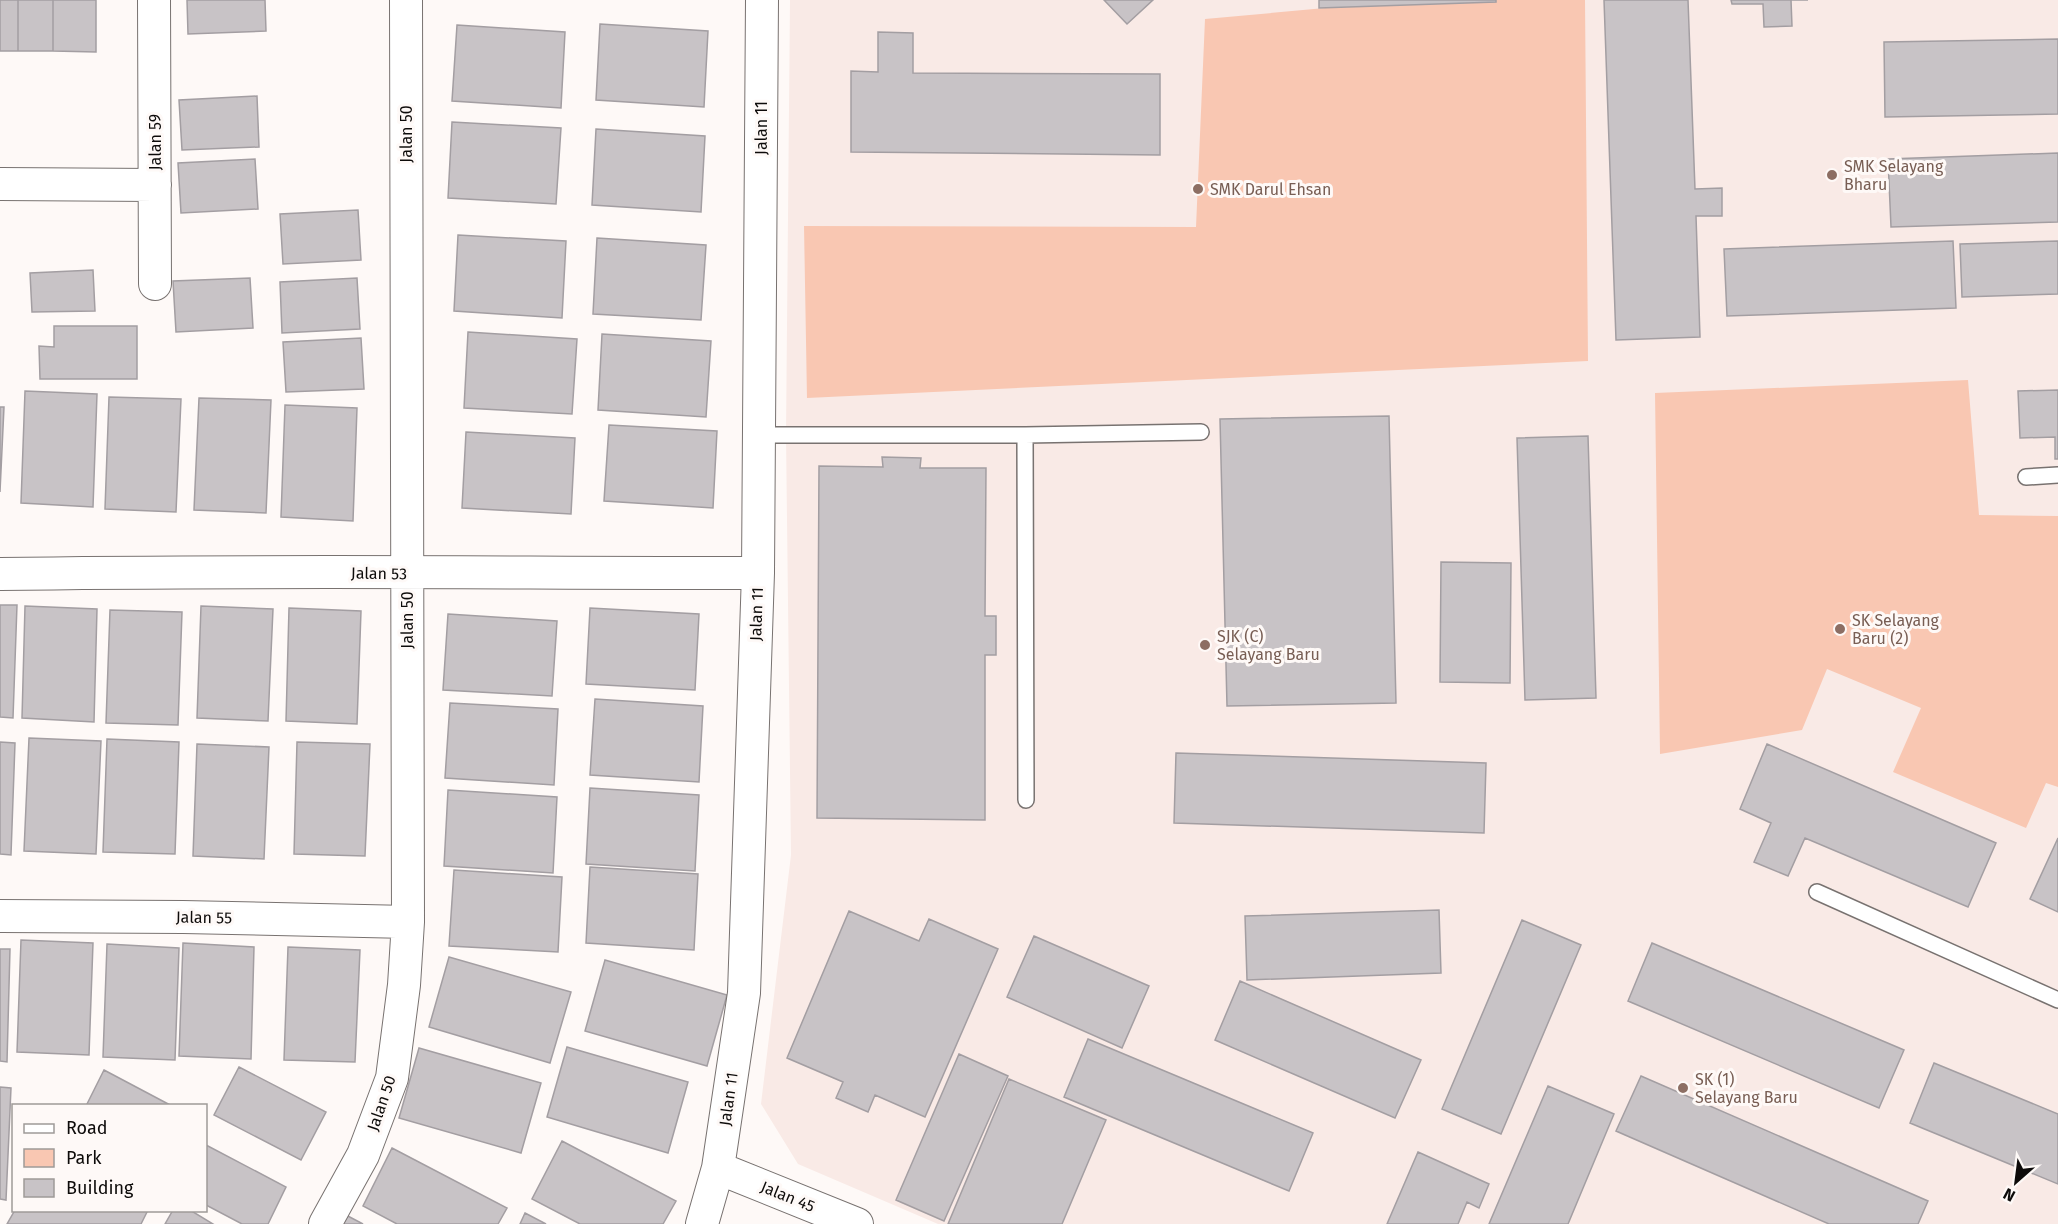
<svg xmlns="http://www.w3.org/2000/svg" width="2058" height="1224" font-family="'Fira Sans',sans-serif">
<rect width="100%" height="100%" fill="#fef9f7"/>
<path fill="#f9eae6" d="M 790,0 L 2058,0 L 2058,1224 L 938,1224 L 798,1164 L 761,1104 L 791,855 L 786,435 Z"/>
<path fill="#f9c7b2" d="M 1413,0 L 1585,0 L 1588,361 L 807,398 L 804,226 L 1196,227 L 1205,19 Z
M 1968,380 L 1979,515 L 2058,516 L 2058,787 L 2046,783 L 2026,828 L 1893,772 L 1921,708 L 1827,669 L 1802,730 L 1660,754 L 1655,393 Z"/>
<path fill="#c8c3c6" stroke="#a39ea2" stroke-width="1.5" d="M 0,0 L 18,0 L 18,51 L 0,51 Z
M 18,0 L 53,0 L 53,51 L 18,51 Z
M 53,0 L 96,0 L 96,52 L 53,51 Z
M 187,0 L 265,0 L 266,31 L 188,34 Z
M 1104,0 L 1153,0 L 1127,24 Z
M 1319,0 L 1496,0 L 1496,2 L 1319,8 Z
M 1604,0 L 1688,0 L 1695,189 L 1722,188 L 1722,216 L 1696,216 L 1700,337 L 1616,340 Z
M 1731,0 L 1808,0 L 1791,0 L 1792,26 L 1764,27 L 1763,4 L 1732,4 Z
M 600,24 L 708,31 L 704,107 L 596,100 Z
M 457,25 L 565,32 L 561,108 L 452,101 Z
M 878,32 L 913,33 L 913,73 L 1160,74 L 1160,155 L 851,152 L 851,71 L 878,72 Z
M 2058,39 L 2058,114 L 1885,117 L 1884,42 Z
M 257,96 L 259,147 L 182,150 L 179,100 Z
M 452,122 L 561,128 L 556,204 L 448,198 Z
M 596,129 L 705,136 L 701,212 L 592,205 Z
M 2058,153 L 2058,222 L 1891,227 L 1888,159 Z
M 255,159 L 258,209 L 181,213 L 178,163 Z
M 358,210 L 361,260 L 283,264 L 280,214 Z
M 458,235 L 566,241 L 562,318 L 454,311 Z
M 597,238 L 706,245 L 701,320 L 593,314 Z
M 1953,241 L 1956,308 L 1727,316 L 1724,249 Z
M 2058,241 L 2058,294 L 1962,297 L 1960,244 Z
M 93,270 L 95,311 L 32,312 L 30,273 Z
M 250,278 L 253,328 L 176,332 L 173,281 Z
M 357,278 L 360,329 L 282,333 L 280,282 Z
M 54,326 L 137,326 L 137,379 L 40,379 L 39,346 L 54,347 Z
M 468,332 L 577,339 L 572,414 L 464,408 Z
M 602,334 L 711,341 L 706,417 L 598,410 Z
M 361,338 L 364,389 L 286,392 L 283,342 Z
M 2058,390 L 2058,459 L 2055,459 L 2055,437 L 2020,438 L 2018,391 Z
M 25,391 L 97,394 L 93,507 L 21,503 Z
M 109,397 L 181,399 L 176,512 L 105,509 Z
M 199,398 L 271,400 L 266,513 L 194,510 Z
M 285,405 L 357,408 L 353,521 L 281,517 Z
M 0,407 L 4,407 L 0,492 Z
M 1389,416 L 1396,703 L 1227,706 L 1220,419 Z
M 609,425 L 717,431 L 713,508 L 604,501 Z
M 466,432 L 575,438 L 571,514 L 462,508 Z
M 1588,436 L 1596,698 L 1525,700 L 1517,438 Z
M 882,457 L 921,458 L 920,468 L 986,468 L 985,616 L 996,616 L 996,655 L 985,655 L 985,820 L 817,818 L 819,466 L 883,467 Z
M 1441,562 L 1511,563 L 1510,683 L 1440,682 Z
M 0,605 L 17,605 L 13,718 L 0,717 Z
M 25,606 L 97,609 L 94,722 L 22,718 Z
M 201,606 L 273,609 L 268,721 L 197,718 Z
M 289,608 L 361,611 L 357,724 L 286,721 Z
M 590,608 L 699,614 L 695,690 L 586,684 Z
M 110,610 L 182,612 L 178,725 L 106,723 Z
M 448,614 L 557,621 L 552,696 L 443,690 Z
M 595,699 L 703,706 L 699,782 L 590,775 Z
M 450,703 L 558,709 L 554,785 L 445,778 Z
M 29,738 L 101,741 L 96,854 L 24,851 Z
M 107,739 L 179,742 L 175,854 L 103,852 Z
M 0,742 L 15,743 L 11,855 L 0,854 Z
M 297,742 L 370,744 L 365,856 L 294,854 Z
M 197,744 L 269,747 L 264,859 L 193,856 Z
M 1767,744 L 1996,843 L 1968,907 L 1805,838 L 1788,876 L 1754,862 L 1771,823 L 1740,809 Z
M 1176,753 L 1486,763 L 1484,833 L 1174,823 Z
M 590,788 L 699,795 L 695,871 L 586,864 Z
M 448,790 L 557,797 L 553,873 L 444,866 Z
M 2058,838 L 2058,912 L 2030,899 Z
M 590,867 L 698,874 L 694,950 L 586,943 Z
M 454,870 L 562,877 L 558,952 L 449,946 Z
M 1439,910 L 1441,973 L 1247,980 L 1245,916 Z
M 849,911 L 919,941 L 929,919 L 998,949 L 925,1117 L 875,1095 L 868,1112 L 836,1098 L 843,1082 L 787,1058 Z
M 1522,920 L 1581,945 L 1501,1134 L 1442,1109 Z
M 1034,936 L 1149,986 L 1122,1048 L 1007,997 Z
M 21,940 L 93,943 L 89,1055 L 17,1052 Z
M 183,943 L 254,947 L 251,1059 L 179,1056 Z
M 1652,943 L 1904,1050 L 1879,1108 L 1628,1001 Z
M 107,944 L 179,948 L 175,1060 L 103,1057 Z
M 288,947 L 360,950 L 355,1062 L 284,1060 Z
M 0,949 L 10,949 L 7,1062 L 0,1061 Z
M 449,957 L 571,992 L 550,1063 L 429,1027 Z
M 605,960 L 727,995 L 707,1066 L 585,1031 Z
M 1240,981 L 1421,1060 L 1395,1118 L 1215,1040 Z
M 1088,1039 L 1313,1133 L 1289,1191 L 1064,1097 Z
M 567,1047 L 688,1082 L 668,1153 L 547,1117 Z
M 419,1048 L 541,1083 L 521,1153 L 399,1118 Z
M 959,1054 L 1008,1076 L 944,1221 L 896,1200 Z
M 1934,1063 L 2058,1114 L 2058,1184 L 1910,1123 Z
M 239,1067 L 326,1112 L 301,1160 L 214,1115 Z
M 104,1070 L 172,1106 L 86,1106 Z
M 1641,1076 L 1928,1201 L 1918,1224 L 1829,1224 L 1616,1131 Z
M 1009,1079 L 1106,1120 L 1062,1224 L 948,1224 Z
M 1548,1086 L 1614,1114 L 1568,1224 L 1489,1224 Z
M 0,1087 L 11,1088 L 6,1200 L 0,1199 Z
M 562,1141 L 676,1201 L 663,1224 L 580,1224 L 532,1199 Z
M 206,1145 L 286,1187 L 268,1224 L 242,1224 L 206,1205 Z
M 392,1148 L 507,1208 L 498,1224 L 397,1224 L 363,1206 Z
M 1418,1152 L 1489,1184 L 1479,1208 L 1467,1202 L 1458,1224 L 1387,1224 Z
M 15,1210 L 148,1210 L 141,1224 L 7,1224 Z
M 173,1210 L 190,1210 L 213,1224 L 165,1224 Z
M 525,1213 L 546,1224 L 520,1224 Z
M 344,1214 L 363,1224 L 339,1224 Z"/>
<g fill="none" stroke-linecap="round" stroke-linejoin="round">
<g stroke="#787270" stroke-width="18">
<path id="lane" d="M 759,435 L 1025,435 L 1201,432
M 1025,435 L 1026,800
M 2026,477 L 2058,475
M 1817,892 L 2058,1000"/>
</g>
<g stroke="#787270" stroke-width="34">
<path id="street" d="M 154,0 L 155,284
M 0,184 L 155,185
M 0,574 C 253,570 505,573 758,573
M 0,916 L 183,917 L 408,922
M 718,1168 L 857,1224
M 325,1224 L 363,1155 L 392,1078 L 404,985 L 408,922 L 406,0
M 702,1224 L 718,1168 L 744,993 L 758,573 L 762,0"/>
</g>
<use href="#lane" stroke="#fff" stroke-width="15"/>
<use href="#street" stroke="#fff" stroke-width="32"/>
</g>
<g fill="#8d6e63" stroke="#fef9f7" stroke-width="2">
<circle cx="1832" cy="175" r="6"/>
<circle cx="1198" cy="189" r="6"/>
<circle cx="1840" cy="629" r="6"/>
<circle cx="1205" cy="645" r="6"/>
<circle cx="1683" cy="1088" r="6"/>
</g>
<g text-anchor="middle" stroke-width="6" stroke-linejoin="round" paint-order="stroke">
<g font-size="16" fill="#0d0b0a" stroke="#fef9f7">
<text transform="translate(761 128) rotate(-90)" y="6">Jalan 11</text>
<text transform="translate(406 134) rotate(-90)" y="6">Jalan 50</text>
<text transform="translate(155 142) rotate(-90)" y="6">Jalan 59</text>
<text transform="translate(379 573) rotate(1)" y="6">Jalan 53</text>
<text transform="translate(756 614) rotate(-88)" y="6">Jalan 11</text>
<text transform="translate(407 620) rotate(-90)" y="6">Jalan 50</text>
<text transform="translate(204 917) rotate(1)" y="6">Jalan 55</text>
<text transform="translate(728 1099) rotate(-82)" y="6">Jalan 11</text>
<text transform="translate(381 1103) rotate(-71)" y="6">Jalan 50</text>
<text transform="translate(788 1196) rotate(22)" y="6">Jalan 45</text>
</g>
<g font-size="16" fill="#785e54" stroke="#fef9f7" text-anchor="start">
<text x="1844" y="172">SMK Selayang<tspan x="1844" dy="18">Bharu</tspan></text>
<text x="1210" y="195">SMK Darul Ehsan</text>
<text x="1852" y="626">SK Selayang<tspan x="1852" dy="18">Baru (2)</tspan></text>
<text x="1217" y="642">SJK (C)<tspan x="1217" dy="18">Selayang Baru</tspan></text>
<text x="1695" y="1085">SK (1)<tspan x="1695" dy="18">Selayang Baru</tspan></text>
</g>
</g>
<rect x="12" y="1104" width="195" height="108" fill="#fef9f7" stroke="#9e9a98" stroke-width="1.5"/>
<rect x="24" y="1124" width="30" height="9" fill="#ffffff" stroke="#9e9a98" stroke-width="1.5"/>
<text x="66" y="1134" font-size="18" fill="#0d0b0a">Road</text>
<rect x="24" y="1149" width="30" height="18" fill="#f9c7b2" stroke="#9e9a98" stroke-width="1.5"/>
<text x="66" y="1164" font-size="18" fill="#0d0b0a">Park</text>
<rect x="24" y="1179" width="30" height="18" fill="#c8c3c6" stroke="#9e9a98" stroke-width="1.5"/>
<text x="66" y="1194" font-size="18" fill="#0d0b0a">Building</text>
<g transform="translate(2016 1182) rotate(208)" stroke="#fef9f7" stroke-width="4.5" paint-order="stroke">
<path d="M0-4.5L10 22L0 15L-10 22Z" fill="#0d0b0a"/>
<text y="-9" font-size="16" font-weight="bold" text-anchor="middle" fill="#0d0b0a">N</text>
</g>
</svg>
